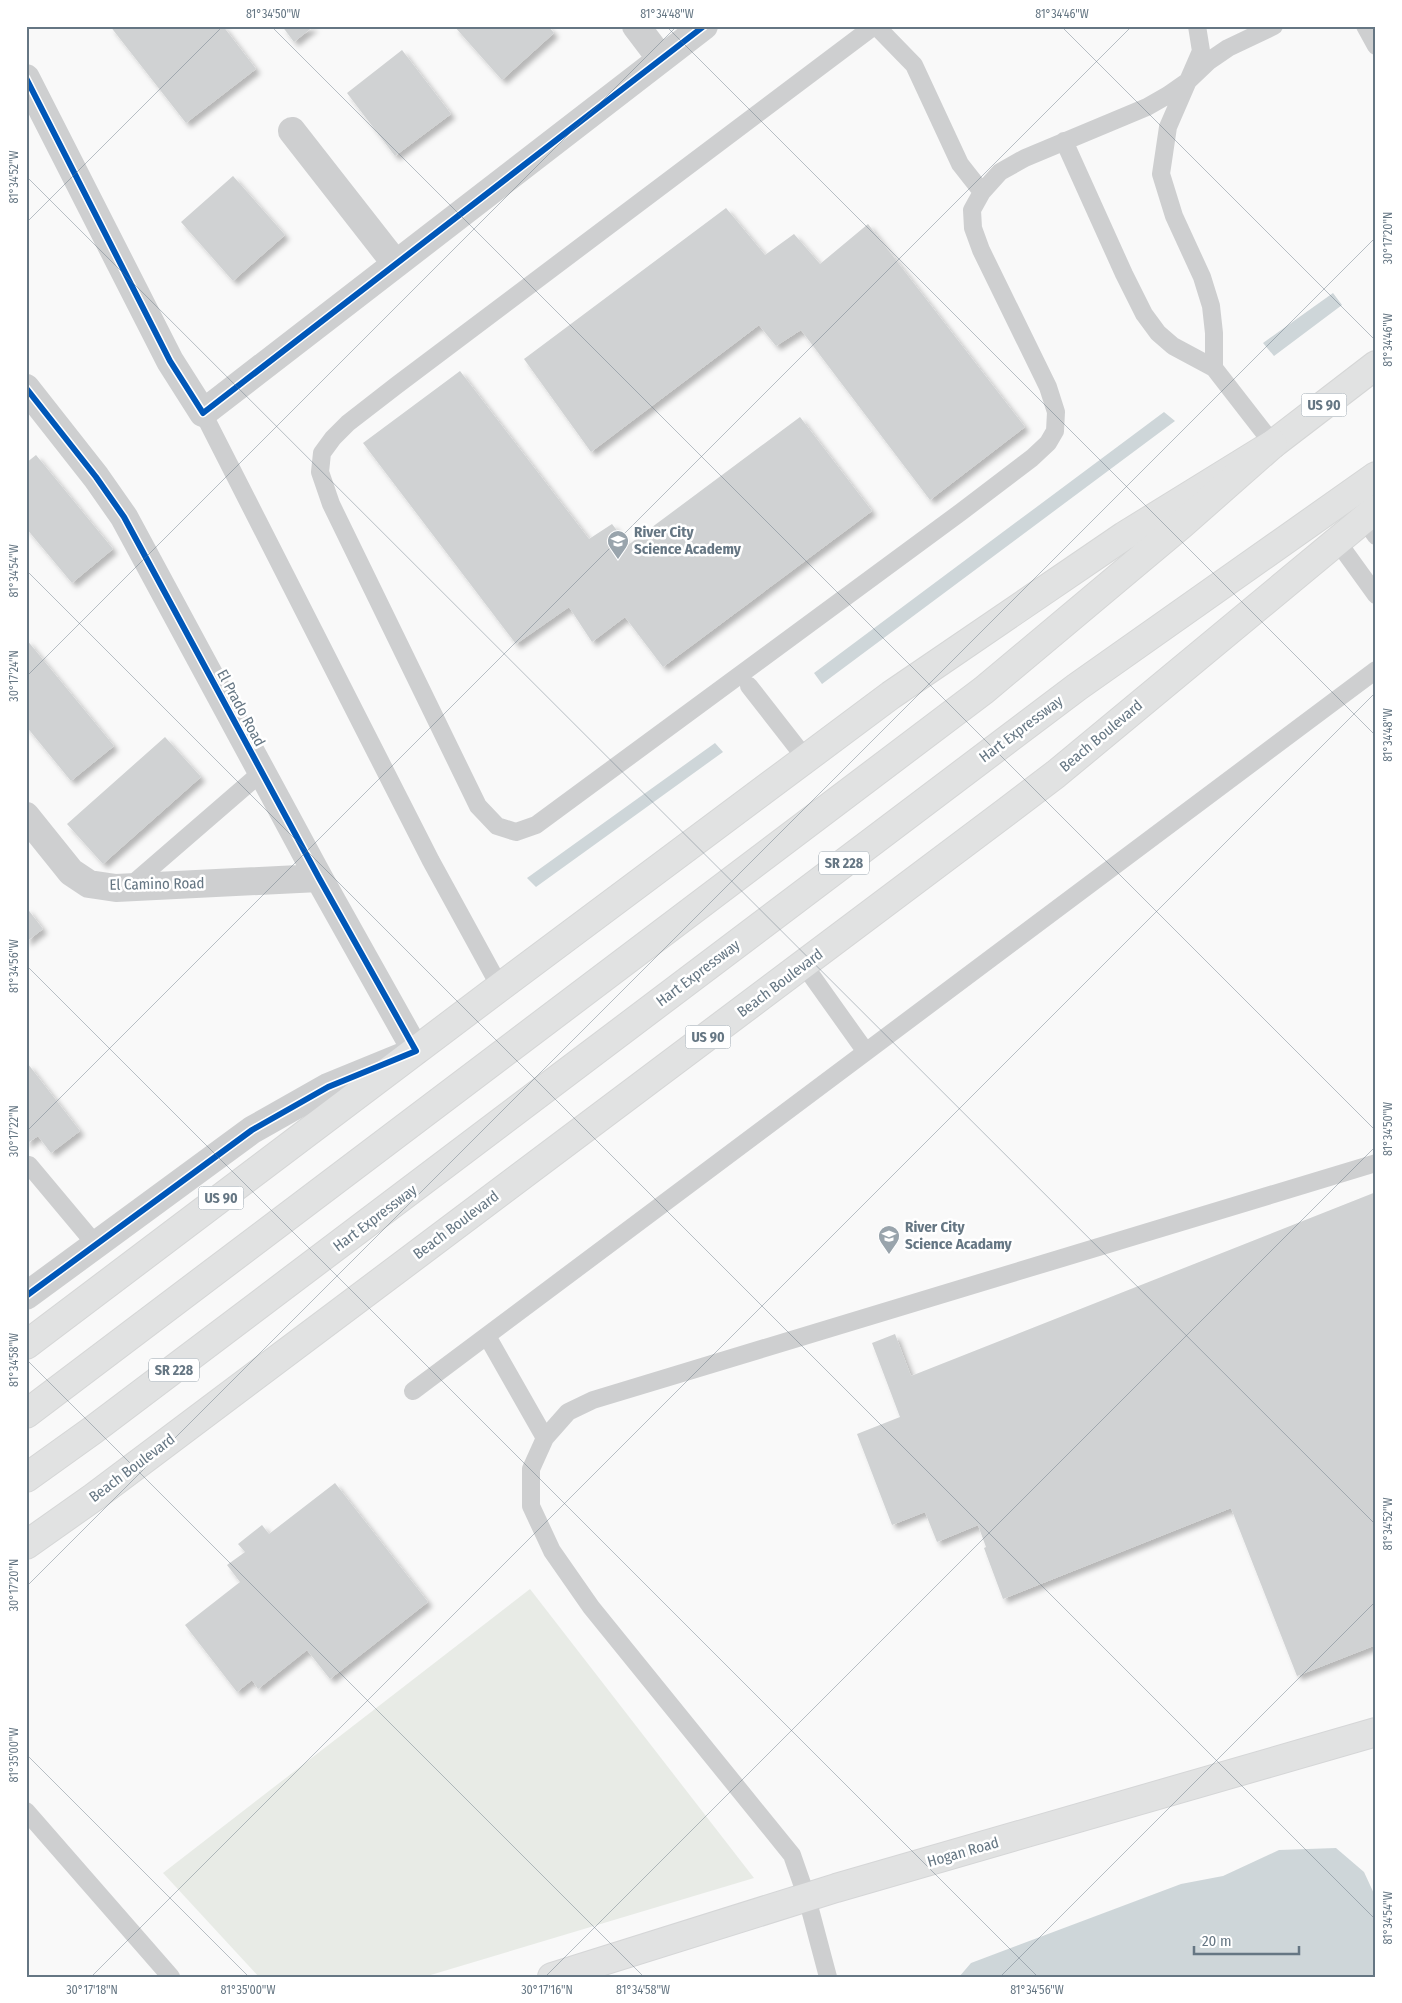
<svg xmlns="http://www.w3.org/2000/svg" width="1402" height="2003" font-family="'Fira Sans Condensed',sans-serif">
<defs>
<filter id="shadow"><feDropShadow dx="4.5" dy="4.5" stdDeviation="2.5" flood-color="#0004"/></filter>
</defs>
<rect width="100%" height="100%" fill="#f9f9f9"/>
<path fill="#e8ebe6" d="M 530,1589 L 754,1878 L 424,1977 L 259,1977 L 163,1873 Z"/>
<path fill="#ced6d9" d="M 1333,293 L 1342,305 L 1274,356 L 1263,343 Z
M 1164,412 L 1175,421 L 822,684 L 814,673 Z
M 715,743 L 723,752 L 536,887 L 527,878 Z
M 1336,1848 L 1364,1872 L 1376,1898 L 1376,1977 L 959,1977 L 971,1963 L 1181,1884 L 1223,1876 L 1279,1850 Z"/>
<path fill="#d0d2d3" filter="url(#shadow)" d="M 110,26 L 223,26 L 256,69 L 186,123 Z
M 282,26 L 314,26 L 294,42 Z
M 454,26 L 548,26 L 554,33 L 502,80 Z
M 402,50 L 451,114 L 395,156 L 347,93 Z
M 233,176 L 285,235 L 233,281 L 181,222 Z
M 726,208 L 765,255 L 794,234 L 820,264 L 868,224 L 1025,427 L 930,500 L 801,330 L 776,346 L 759,325 L 591,452 L 524,359 Z
M 460,371 L 589,539 L 612,524 L 628,545 L 800,417 L 872,511 L 663,667 L 625,617 L 592,642 L 569,607 L 516,644 L 363,443 Z
M 36,455 L 113,549 L 72,583 L 26,528 L 26,463 Z
M 26,639 L 114,746 L 71,781 L 26,726 Z
M 165,737 L 201,777 L 103,864 L 67,824 Z
M 26,907 L 43,929 L 26,942 Z
M 28,1064 L 80,1131 L 51,1153 L 38,1136 L 26,1144 L 26,1066 Z
M 1376,1192 L 1376,1645 L 1297,1676 L 1231,1508 L 1003,1599 L 984,1548 L 986,1547 L 978,1525 L 937,1542 L 925,1512 L 892,1525 L 857,1434 L 900,1417 L 872,1343 L 895,1334 L 911,1376 Z
M 335,1483 L 428,1602 L 330,1679 L 307,1650 L 258,1689 L 252,1680 L 237,1692 L 185,1625 L 240,1582 L 227,1565 L 245,1552 L 238,1544 L 262,1525 L 269,1534 Z"/>
<g fill="none" stroke-linecap="round" stroke-linejoin="round">
<g stroke="#d5d6d7" stroke-width="30">
<path id="secondary" d="M 552,1977 L 836,1888 L 1376,1732"/>
</g>
<g stroke="#d5d6d6" stroke-width="30">
<path id="trunk" d="M 26,1345 L 500,987 L 891,695 L 1124,536 L 1273,444 L 1376,365
M 26,1545 L 94,1497 L 1006,812 L 1056,774 L 1376,509"/>
</g>
<g stroke="#d5d6d6" stroke-width="30">
<path id="motorway" d="M 26,1414 L 984,690 L 1181,525 L 1273,444
M 26,1478 L 93,1430 L 1077,687 L 1376,476"/>
</g>
<path stroke="#cecfd0" stroke-width="18" d="M 874,26 L 397,385 L 348,423 L 333,438 L 322,453 L 320,472 L 331,504 L 478,806 L 497,826 L 516,832 L 536,825 L 961,512 L 1032,458 L 1048,443 L 1055,431 L 1056,412 L 1048,387 L 981,250 L 973,228 L 972,210 L 982,192 L 1000,172 L 1025,158 L 1147,107 L 1168,95 L 1188,81 L 1209,61 L 1228,48 L 1274,26
M 876,26 L 914,65 L 960,164 L 982,192
M 1197,26 L 1201,51 L 1168,127 L 1161,174 L 1174,216 L 1202,277 L 1211,306 L 1214,333 L 1214,368
M 1365,26 L 1376,46
M 1064,141 L 1124,274 L 1144,314 L 1158,333 L 1173,346 L 1214,368 L 1273,444
M 203,413 L 431,861 L 500,987
M 1364,519 L 1376,536
M 1337,541 L 1376,595
M 749,686 L 806,759
M 129,887 L 262,772
M 804,965 L 866,1052
M 29,1165 L 96,1245
M 487,1336 L 545,1438
M 413,1391 L 1376,670
M 26,1811 L 171,1977
M 828,1977 L 807,1898 L 792,1855 L 591,1607 L 552,1551 L 531,1506 L 531,1469 L 545,1438 L 568,1412 L 593,1400 L 1376,1163"/>
<path stroke="#cecfd0" stroke-width="28" d="M 636,26 L 661,59
M 26,78 L 170,361 L 203,413 L 704,26
M 292,131 L 396,264
M 26,388 L 96,477 L 124,517 L 319,878 L 416,1051 L 328,1087 L 252,1130 L 26,1296
M 26,816 L 71,872 L 89,884 L 116,888 L 319,878"/>
<use href="#secondary" stroke="#e1e2e2" stroke-width="28"/>
<use href="#trunk" stroke="#e1e2e2" stroke-width="28"/>
<use href="#motorway" stroke="#e1e2e2" stroke-width="28"/>
<g stroke="#fff" stroke-width="9">
<path id="cycleway" d="M 26,78 L 170,361 L 203,413 L 704,26
M 26,388 L 96,477 L 124,517 L 319,878 L 416,1051 L 328,1087 L 252,1130 L 26,1296"/>
</g>
<use href="#cycleway" stroke="#0057b8" stroke-width="6"/>
</g>
<path fill="none" stroke="#657683" stroke-width="1" stroke-opacity="0.45" d="M 271,26 L 1376,1131M 666,26 L 1376,736M 1061,26 L 1376,341M 26,176 L 1376,1525M 26,223 L 223,26M 26,570 L 1376,1920M 26,677 L 677,26M 26,965 L 1038,1977M 26,1132 L 1132,26M 26,1359 L 644,1977M 26,1587 L 1376,237M 26,1754 L 249,1977M 91,1977 L 1376,692M 545,1977 L 1376,1146M 1000,1977 L 1376,1601"/>
<defs>
<g id="school-pin" transform="scale(1.125)"><path d="M0 17L-7.5 6A9.5 9.5 0 1 1 7.5 6Z" fill="#99a4ac" stroke="#fff"/><path d="M0-5L7-2L0 1L-7-2ZM-4 1L0 2.5L4 1V4Q0 6-4 4Z" fill="#fff"/></g>
</defs>
<g fill-rule="evenodd">
<use href="#school-pin" x="618" y="541"/>
<use href="#school-pin" x="889" y="1236"/>
</g>
<g text-anchor="middle" stroke-width="5" stroke-linejoin="round" paint-order="stroke">
<g fill="#fff" stroke="#939fa8" stroke-width="1">
<rect x="1301.5" y="393.5" width="45" height="23" rx="4"/>
<rect x="819" y="851.5" width="50" height="23" rx="4"/>
<rect x="685.5" y="1025.5" width="45" height="23" rx="4"/>
<rect x="198.5" y="1186.5" width="45" height="23" rx="4"/>
<rect x="149" y="1358.5" width="50" height="23" rx="4"/>
</g>
<g font-size="14" font-weight="bold" fill="#657683">
<text x="1324" y="410">US 90</text>
<text x="844" y="868">SR 228</text>
<text x="708" y="1042">US 90</text>
<text x="221" y="1203">US 90</text>
<text x="174" y="1375">SR 228</text>
</g>
<g font-size="15" font-weight="bold" fill="#657683" stroke="#fff" text-anchor="start">
<text x="634" y="537">River City<tspan x="634" dy="17">Science Academy</tspan></text>
<text x="905" y="1232">River City<tspan x="905" dy="17">Science Acadamy</tspan></text>
</g>
<g font-size="15" fill="#657683" stroke="#fff">
<text transform="translate(241 708) rotate(62)" y="5">El Prado Road</text>
<text transform="translate(1021 729) rotate(-37)" y="5">Hart Expressway</text>
<text transform="translate(1101 736) rotate(-40)" y="5">Beach Boulevard</text>
<text transform="translate(157 884) rotate(-1)" y="5">El Camino Road</text>
<text transform="translate(698 973) rotate(-37)" y="5">Hart Expressway</text>
<text transform="translate(780 983) rotate(-37)" y="5">Beach Boulevard</text>
<text transform="translate(375 1218) rotate(-37)" y="5">Hart Expressway</text>
<text transform="translate(456 1225) rotate(-37)" y="5">Beach Boulevard</text>
<text transform="translate(132 1468) rotate(-37)" y="5">Beach Boulevard</text>
<text transform="translate(963 1852) rotate(-16)" y="5">Hogan Road</text>
</g>
</g>
<rect width="1402" height="2003" fill="none" stroke="#ffffff" stroke-width="55"/>
<path d="M1194 1946v8h105v-8" fill="none" stroke="#657683" stroke-width="2.5"/>
<text x="1202" y="1946" font-size="15" fill="#657683" stroke="#ffffff" stroke-width="4" paint-order="stroke">20 m</text>
<rect x="28" y="28" width="1346" height="1948" fill="none" stroke="#657683" stroke-width="2"/>
<g font-size="12" text-anchor="middle" fill="#657683">
<text x="273" y="18">81°34'50"W</text>
<text x="667" y="18">81°34'48"W</text>
<text x="1062" y="18">81°34'46"W</text>
<text transform="translate(14 177) rotate(-90)" y="4">81°34'52"W</text>
<text transform="translate(1388 238) rotate(-90)" y="4">30°17'20"N</text>
<text transform="translate(1388 340) rotate(-90)" y="4">81°34'46"W</text>
<text transform="translate(14 571) rotate(-90)" y="4">81°34'54"W</text>
<text transform="translate(14 676) rotate(-90)" y="4">30°17'24"N</text>
<text transform="translate(1388 735) rotate(-90)" y="4">81°34'48"W</text>
<text transform="translate(14 966) rotate(-90)" y="4">81°34'56"W</text>
<text transform="translate(1388 1129) rotate(-90)" y="4">81°34'50"W</text>
<text transform="translate(14 1131) rotate(-90)" y="4">30°17'22"N</text>
<text transform="translate(14 1360) rotate(-90)" y="4">81°34'58"W</text>
<text transform="translate(1388 1524) rotate(-90)" y="4">81°34'52"W</text>
<text transform="translate(14 1585) rotate(-90)" y="4">30°17'20"N</text>
<text transform="translate(14 1755) rotate(-90)" y="4">81°35'00"W</text>
<text transform="translate(1388 1918) rotate(-90)" y="4">81°34'54"W</text>
<text x="92" y="1994">30°17'18"N</text>
<text x="248" y="1994">81°35'00"W</text>
<text x="547" y="1994">30°17'16"N</text>
<text x="643" y="1994">81°34'58"W</text>
<text x="1037" y="1994">81°34'56"W</text>
</g>
</svg>
